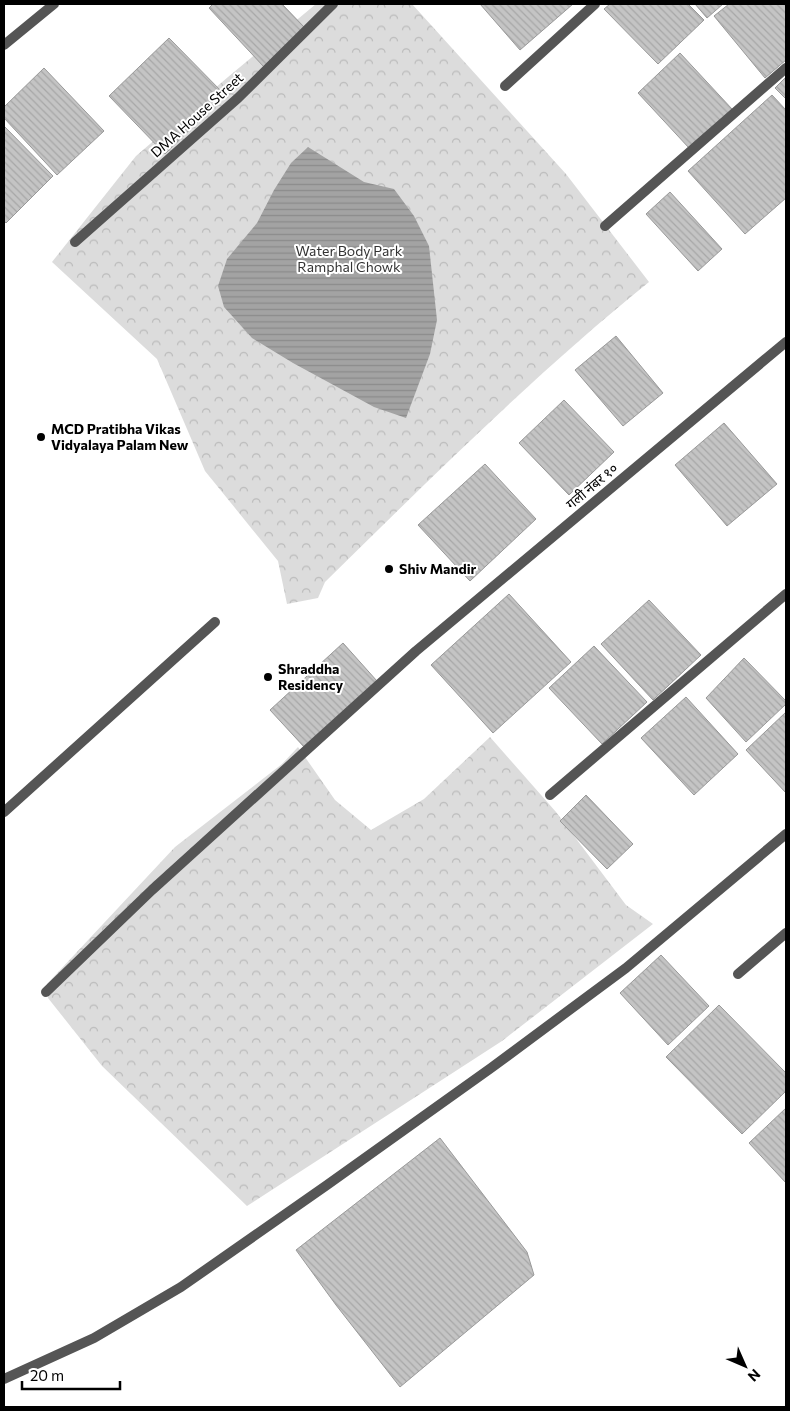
<svg xmlns="http://www.w3.org/2000/svg" width="790" height="1411" font-family="Commissioner,'Noto Sans Devanagari',sans-serif">
<defs>
<pattern id="park-crowns" width="20" height="18" patternUnits="userSpaceOnUse" patternTransform="scale(1.25)"><rect width="20" height="18" fill="#dcdcdc"/><path d="M2 6a3 3 0 1 1 6 0M12 15a3 3 0 1 1 6 0" fill="none" stroke="#bbb"/></pattern>
<pattern id="water-rules" width="6" height="5" patternUnits="userSpaceOnUse" patternTransform="scale(1.25)"><rect width="6" height="5" fill="#a3a3a3"/><path d="M0 2.5h6" fill="none" stroke="#8b8b8b"/></pattern>
<pattern id="building-back-hatch" width="6" height="6" patternUnits="userSpaceOnUse" patternTransform="scale(1.25)"><rect width="6" height="6" fill="#c4c4c4"/><path d="M-1 5l2 2M0 0l6 6M5-1l2 2" fill="none" stroke="#a7a7a7"/></pattern>
</defs>
<rect width="100%" height="100%" fill="#fff"/>
<path fill="url(#park-crowns)" d="M 316,4 L 412,4 L 566,174 L 649,282 C 535,374 430,479 325,582 L 318,598 L 287,604 L 278,561 L 205,471 L 157,359 L 52,262 L 136,156 L 228,77 Z
M 490,737 L 556,812 L 626,905 L 653,924 L 502,1041 L 247,1206 L 102,1066 L 48,998 L 47,984 L 175,847 L 282,764 L 298,747 L 335,800 L 371,830 L 424,799 Z"/>
<path fill="url(#water-rules)" d="M 308,147 L 364,182 L 394,189 L 414,216 L 429,246 L 437,320 L 430,354 L 406,418 L 374,407 L 293,363 L 252,338 L 224,307 L 218,286 L 227,259 L 257,223 L 274,190 L 291,163 Z"/>
<path fill="url(#building-back-hatch)" stroke="#999" d="M 213,4 L 282,4 L 305,28 L 264,67 L 209,8 Z
M 480,4 L 573,4 L 520,50 Z
M 610,4 L 688,4 L 704,20 L 658,64 L 604,9 Z
M 695,4 L 723,4 L 707,18 Z
M 729,4 L 786,4 L 786,60 L 765,78 L 714,16 Z
M 169,38 L 225,95 L 165,154 L 109,96 Z
M 680,53 L 732,109 L 689,148 L 638,93 Z
M 44,68 L 104,131 L 57,175 L 4,118 L 4,107 Z
M 786,77 L 786,99 L 775,88 Z
M 772,95 L 786,110 L 786,198 L 745,234 L 688,171 Z
M 4,126 L 53,176 L 6,223 L 4,221 Z
M 670,192 L 722,249 L 698,271 L 646,214 Z
M 616,336 L 663,393 L 623,426 L 575,370 Z
M 564,400 L 614,452 L 569,495 L 519,443 Z
M 724,423 L 777,484 L 727,526 L 675,465 Z
M 485,464 L 536,519 L 470,581 L 418,525 Z
M 509,594 L 571,662 L 493,733 L 431,665 Z
M 649,600 L 701,655 L 653,700 L 601,644 Z
M 343,643 L 377,681 L 305,748 L 270,710 Z
M 594,646 L 647,702 L 602,744 L 549,688 Z
M 744,658 L 786,701 L 786,704 L 746,742 L 706,698 Z
M 686,697 L 738,754 L 694,795 L 641,738 Z
M 786,712 L 786,793 L 746,750 Z
M 586,795 L 633,844 L 607,869 L 560,821 Z
M 661,955 L 709,1006 L 668,1045 L 620,993 Z
M 719,1005 L 786,1073 L 786,1091 L 742,1134 L 666,1057 Z
M 786,1108 L 786,1183 L 749,1143 Z
M 440,1138 L 527,1252 L 534,1275 L 400,1387 L 336,1305 L 296,1250 Z"/>
<g fill="none" stroke-linecap="round" stroke-linejoin="round">
<path stroke="#555" stroke-width="10" d="M 4,45 L 54,4
M 505,86 L 595,4
M 605,226 L 786,68
M 75,242 L 238,98 L 333,4
M 550,795 L 786,594
M 4,812 L 215,622
M 738,974 L 786,933
M 46,992 L 152,890 L 416,651 L 786,342
M 4,1379 L 94,1338 L 181,1287 L 327,1185 L 491,1068 L 626,968 L 786,834"/>
</g>
<g fill="#000" stroke="#fff" stroke-width="2">
<circle cx="41" cy="437" r="5"/>
<circle cx="389" cy="569" r="5"/>
<circle cx="268" cy="677" r="5"/>
</g>
<g text-anchor="middle" stroke-width="4" stroke-linejoin="round" paint-order="stroke">
<g font-size="14" fill="#000" stroke="#fff">
<text transform="translate(197 115) rotate(-42)" y="5">DMA House Street</text>
<text transform="translate(592 486) rotate(-40)" y="5">गली नंबर १०</text>
</g>
<g font-size="14" fill="#333" stroke="#fff">
<text x="349" y="256">Water Body Park<tspan x="349" dy="16">Ramphal Chowk</tspan></text>
</g>
<g font-size="14" font-weight="bold" fill="#000" stroke="#fff" text-anchor="start">
<text x="51" y="434">MCD Pratibha Vikas<tspan x="51" dy="16">Vidyalaya Palam New</tspan></text>
<text x="399" y="574">Shiv Mandir</text>
<text x="278" y="674">Shraddha<tspan x="278" dy="16">Residency</tspan></text>
</g>
</g>
<rect width="790" height="1411" fill="none" stroke="#000000" stroke-width="10"/>
<g transform="translate(745 1366) rotate(135)" stroke="#ffffff" stroke-width="4" paint-order="stroke">
<path d="M0-4L9 19L0 12L-9 19Z" fill="#000000"/>
<text y="-8" font-size="14" font-weight="bold" text-anchor="middle" fill="#000000">N</text>
</g>
<path d="M22 1381v8h98v-8" fill="none" stroke="#000000" stroke-width="2.5"/>
<text x="30" y="1381" font-size="15" fill="#000000" stroke="#ffffff" stroke-width="4" paint-order="stroke">20 m</text>
</svg>
